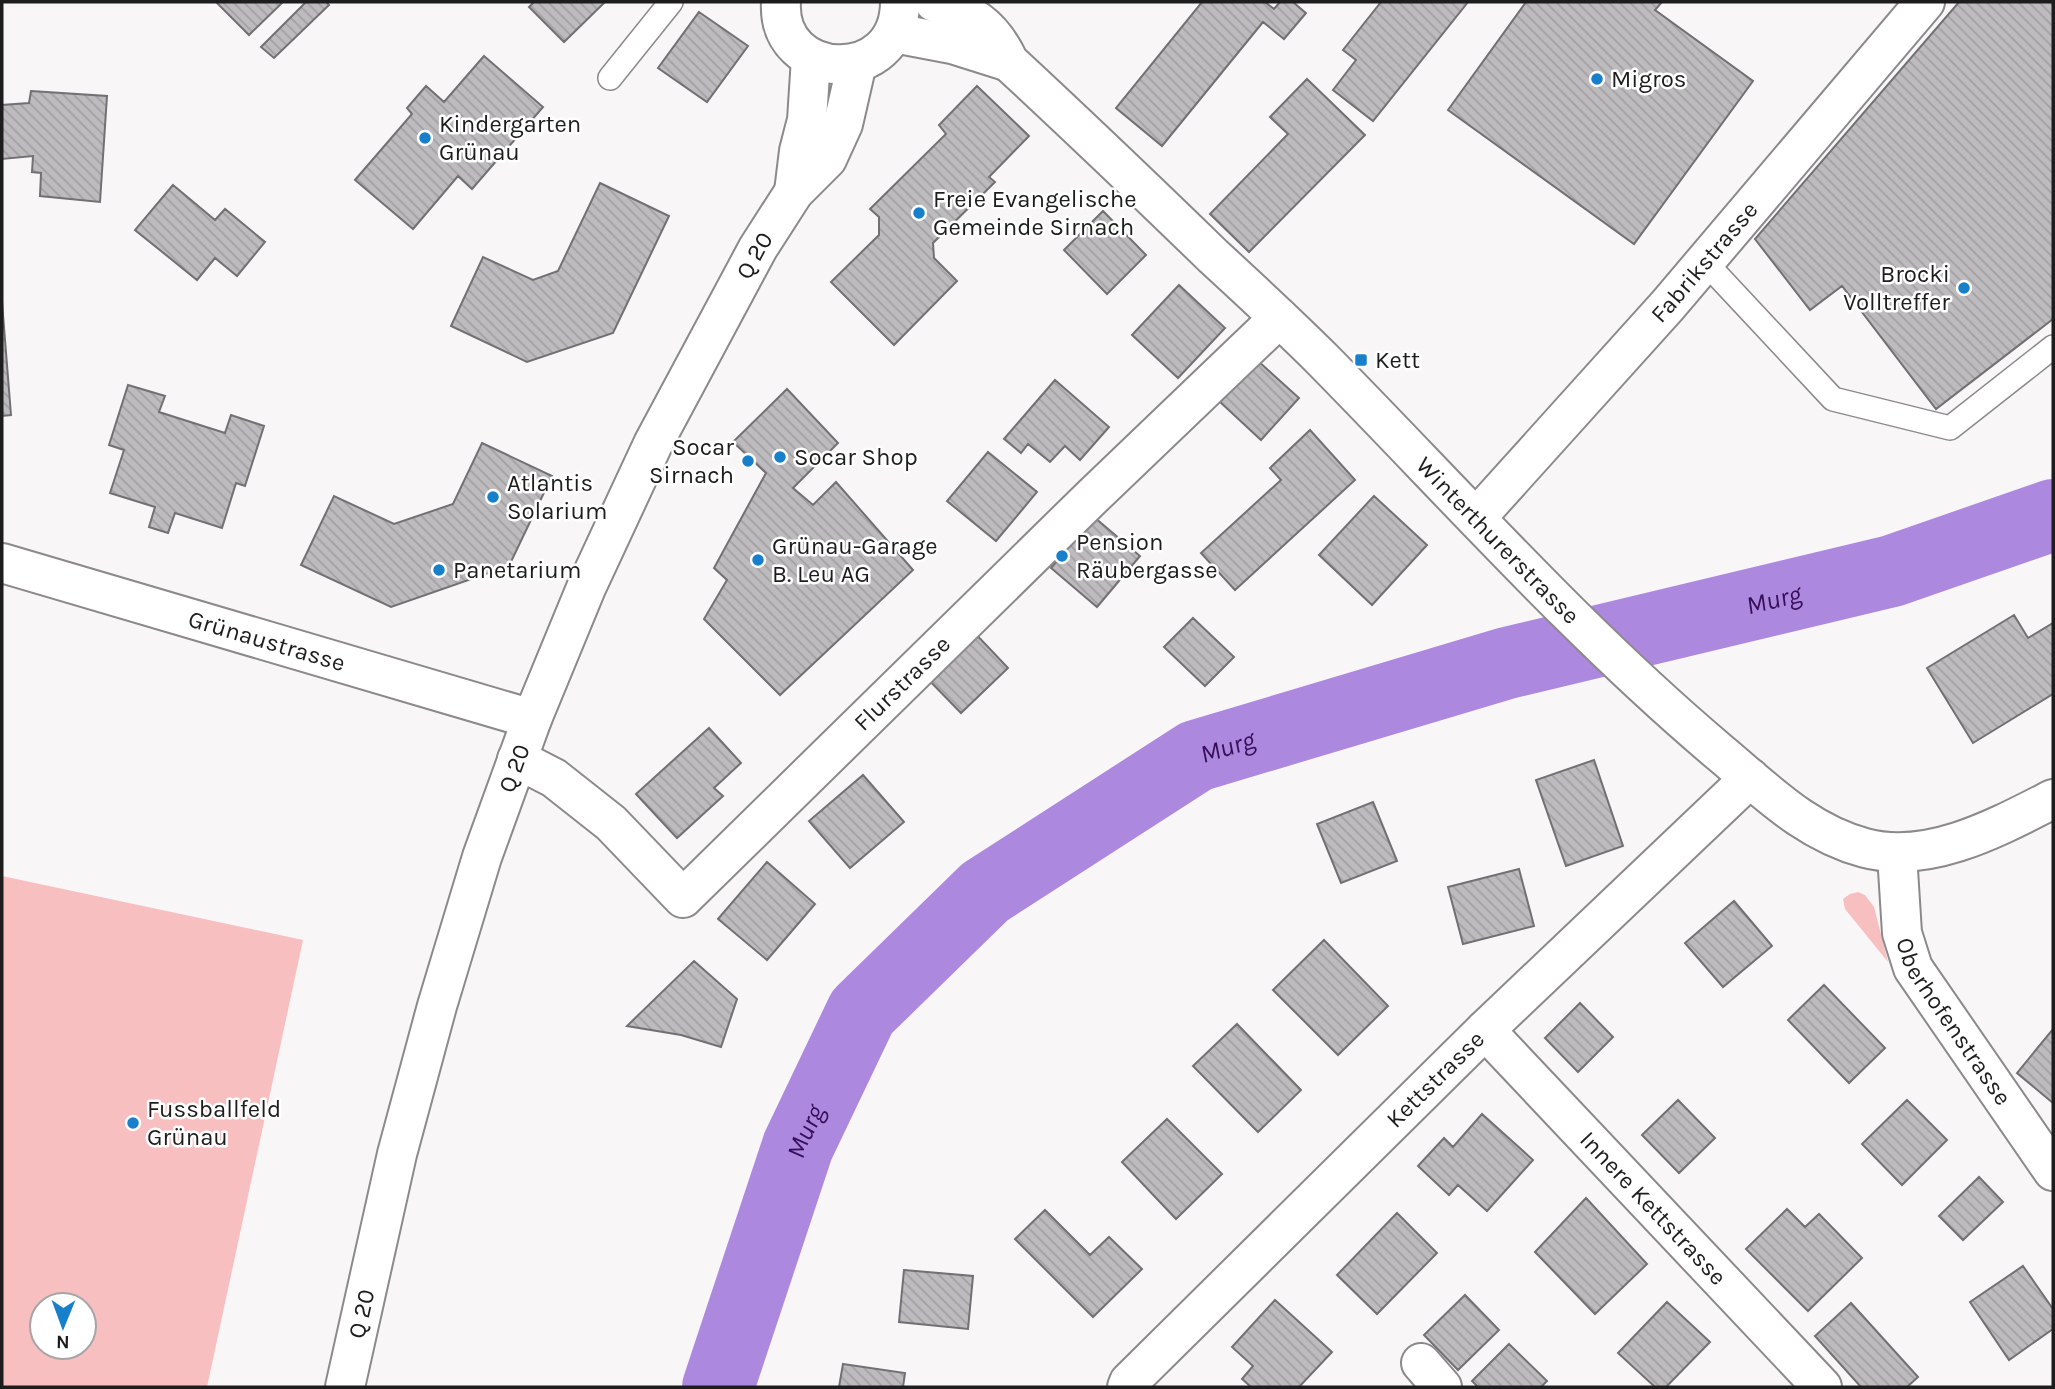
<svg xmlns="http://www.w3.org/2000/svg" width="2055" height="1389" font-family="Karla,sans-serif">
<defs>
<pattern id="building-back-hatch" width="6" height="6" patternUnits="userSpaceOnUse" patternTransform="scale(1.75)"><rect width="6" height="6" fill="#bdbbbe"/><path d="M-1 5l2 2M0 0l6 6M5-1l2 2" fill="none" stroke="#a2a0a3"/></pattern>
</defs>
<rect width="100%" height="100%" fill="#f9f6f8"/>
<path fill="#f7bfc0" fill-rule="evenodd" d="M 2,876 L 303,940 L 207,1387 L 2,1387 ZM 42,1305 L 84,1305 L 84,1347 L 42,1347 Z
M 1858,892 L 1865,895 L 1874,907 L 1888,962 L 1845,909 L 1843,899 L 1850,894 Z"/>
<g fill="none" stroke-linecap="round" stroke-linejoin="round">
<path stroke="#ac89de" stroke-width="72" id="s1" d="M 718,1387 L 798,1146 L 862,1012 L 985,892 L 1196,756 L 1507,663 L 1892,571 L 2053,515"/>
</g>
<path fill="url(#building-back-hatch)" stroke="#727072" stroke-width="2" d="M 216,2 L 283,2 L 249,35 Z
M 306,2 L 326,2 L 329,5 L 274,58 L 261,47 Z
M 534,2 L 605,2 L 564,42 L 529,7 Z
M 1202,2 L 1265,2 L 1274,9 L 1280,2 L 1293,2 L 1306,13 L 1284,39 L 1263,22 L 1162,146 L 1116,108 Z
M 1381,2 L 1468,2 L 1373,121 L 1333,90 L 1356,60 L 1343,50 Z
M 1526,2 L 1662,2 L 1655,10 L 1753,81 L 1634,244 L 1448,110 Z
M 1959,2 L 2053,2 L 2053,319 L 1936,409 L 1842,286 L 1810,310 L 1755,239 Z
M 699,12 L 748,46 L 707,102 L 658,68 Z
M 484,56 L 543,107 L 472,189 L 458,176 L 413,229 L 355,180 L 412,114 L 407,108 L 426,86 L 444,102 Z
M 1307,79 L 1365,135 L 1249,252 L 1210,214 L 1288,134 L 1270,117 Z
M 977,86 L 1029,136 L 989,177 L 995,182 L 933,243 L 934,258 L 957,281 L 894,345 L 831,282 L 879,235 L 879,217 L 870,209 L 946,134 L 939,125 Z
M 31,91 L 107,96 L 100,202 L 40,196 L 41,173 L 32,172 L 33,156 L 2,159 L 2,105 L 29,103 Z
M 600,183 L 669,216 L 613,333 L 527,362 L 451,326 L 483,257 L 533,280 L 558,271 Z
M 173,185 L 215,220 L 225,209 L 265,242 L 237,276 L 215,258 L 197,280 L 135,230 Z
M 1103,211 L 1146,255 L 1107,294 L 1064,250 Z
M 1179,285 L 1225,328 L 1178,378 L 1132,335 Z
M 2,302 L 11,415 L 2,416 Z
M 1258,361 L 1299,398 L 1261,440 L 1220,402 Z
M 1055,380 L 1109,427 L 1080,460 L 1065,446 L 1050,462 L 1028,444 L 1021,453 L 1004,439 Z
M 128,385 L 165,396 L 159,412 L 225,433 L 231,415 L 264,426 L 245,486 L 236,483 L 222,528 L 175,513 L 168,533 L 149,527 L 155,507 L 110,493 L 124,450 L 109,445 Z
M 787,389 L 838,443 L 793,488 L 813,505 L 836,482 L 913,570 L 780,695 L 704,619 L 727,580 L 714,568 L 766,473 L 733,442 Z
M 1310,430 L 1355,480 L 1235,590 L 1201,553 L 1281,480 L 1270,468 Z
M 482,443 L 552,476 L 509,566 L 391,607 L 301,565 L 334,496 L 394,524 L 453,504 Z
M 988,452 L 1037,492 L 996,541 L 947,501 Z
M 1374,496 L 1427,545 L 1372,605 L 1319,555 Z
M 1094,517 L 1140,556 L 1097,607 L 1051,568 Z
M 2014,615 L 2028,638 L 2053,623 L 2053,694 L 1973,743 L 1927,668 Z
M 1193,618 L 1234,657 L 1205,686 L 1164,647 Z
M 970,628 L 1008,668 L 961,713 L 922,673 Z
M 709,728 L 741,763 L 714,788 L 723,796 L 677,838 L 636,794 Z
M 1594,760 L 1623,846 L 1566,866 L 1536,780 Z
M 863,775 L 904,822 L 850,868 L 809,821 Z
M 1373,802 L 1397,861 L 1341,883 L 1317,824 Z
M 767,862 L 815,904 L 767,960 L 718,919 Z
M 1519,869 L 1534,926 L 1463,944 L 1448,887 Z
M 1734,901 L 1772,946 L 1723,987 L 1685,943 Z
M 1324,940 L 1388,1006 L 1338,1055 L 1273,990 Z
M 694,961 L 737,999 L 721,1047 L 681,1035 L 627,1026 Z
M 1824,985 L 1885,1048 L 1849,1083 L 1788,1020 Z
M 1580,1003 L 1613,1037 L 1578,1072 L 1545,1038 Z
M 1237,1024 L 1301,1090 L 1258,1132 L 1193,1066 Z
M 2053,1029 L 2053,1103 L 2017,1073 Z
M 1678,1100 L 1715,1138 L 1679,1173 L 1642,1135 Z
M 1907,1100 L 1947,1140 L 1902,1185 L 1862,1144 Z
M 1482,1114 L 1533,1160 L 1487,1211 L 1458,1185 L 1449,1195 L 1418,1166 L 1444,1138 L 1453,1147 Z
M 1167,1119 L 1222,1174 L 1176,1219 L 1122,1162 Z
M 1979,1177 L 2003,1202 L 1963,1240 L 1939,1216 Z
M 1586,1198 L 1647,1264 L 1595,1314 L 1535,1252 Z
M 1787,1209 L 1805,1227 L 1819,1214 L 1862,1258 L 1808,1311 L 1746,1249 Z
M 1045,1210 L 1090,1255 L 1109,1237 L 1142,1269 L 1093,1317 L 1015,1239 Z
M 1397,1213 L 1437,1253 L 1377,1314 L 1337,1275 Z
M 2023,1266 L 2053,1309 L 2053,1329 L 2009,1360 L 1970,1302 Z
M 904,1270 L 973,1276 L 968,1329 L 899,1322 Z
M 1465,1295 L 1499,1330 L 1458,1370 L 1424,1335 Z
M 1275,1300 L 1332,1352 L 1299,1387 L 1251,1387 L 1242,1379 L 1253,1366 L 1232,1347 Z
M 1667,1302 L 1710,1342 L 1666,1387 L 1655,1387 L 1618,1353 Z
M 1851,1303 L 1918,1377 L 1907,1387 L 1861,1387 L 1815,1336 Z
M 1509,1344 L 1547,1381 L 1541,1387 L 1478,1387 L 1472,1381 Z
M 843,1364 L 905,1373 L 903,1387 L 839,1387 Z"/>
<g fill="none" stroke-linecap="round" stroke-linejoin="round">
<g stroke="#8c898b" stroke-width="26">
<path id="service" d="M 610,78 L 671,2
M 1705,262 L 1833,399 L 1950,428 L 2053,347"/>
</g>
<g stroke="#8c898b" stroke-width="42">
<g id="minor">
<path id="s2" d="M 1476,518 L 1668,305 L 1925,2"/>
<path id="s3" d="M 2,563 L 532,719"/>
<path id="s4" d="M 517,759 L 554,778 L 611,823 L 683,898 L 1092,497 L 1279,318"/>
<path id="s5" d="M 1897,854 L 1902,933 L 1913,968 L 2053,1171"/>
<path id="s6" d="M 1485,1030 L 1822,1387"/>
<path d="M 1421,1363 L 1442,1387"/>
<path id="s7" d="M 1127,1387 L 1129,1382 L 1485,1030 L 1750,778"/>
</g>
</g>
<g stroke="#8c898b" stroke-width="42">
<g id="tertiary">
<path id="s8" d="M 934,2 C 971,13 992,25 1009,62 C 1078,126 1146,191 1213,256 C 1250,290 1287,324 1323,360 C 1453,492 1576,631 1718,751 C 1765,790 1805,832 1865,848 C 1929,865 1998,827 2053,799"/>
<path d="M 894,33 L 952,44 L 1009,62"/>
</g>
</g>
<g stroke="#8c898b" stroke-width="42">
<g id="secondary">
<path d="M 781,2 C 776,82 900,88 900,2"/>
<path d="M 794,192 L 799,151 L 807,120 L 811,58"/>
<path id="s9" d="M 345,1387 L 397,1154 L 437,1006 L 482,857 L 532,719 L 586,588 L 653,444 L 758,248 L 794,192 L 827,159 L 843,124 L 857,63"/>
</g>
</g>
<use href="#service" stroke="#fff" stroke-width="23"/>
<use href="#minor" stroke="#fff" stroke-width="38"/>
<use href="#tertiary" stroke="#fff" stroke-width="38"/>
<use href="#secondary" stroke="#fff" stroke-width="38"/>
</g>
<g fill="#1880cb" stroke="#fff" stroke-width="2.5">
<circle cx="1597" cy="79" r="7"/>
<circle cx="425" cy="138" r="7"/>
<circle cx="919" cy="213" r="7"/>
<circle cx="1964" cy="288" r="7"/>
<rect x="1354" y="353" width="14" height="14" rx="3.5"/>
<circle cx="780" cy="457" r="7"/>
<circle cx="748" cy="461" r="7"/>
<circle cx="493" cy="497" r="7"/>
<circle cx="1062" cy="556" r="7"/>
<circle cx="758" cy="560" r="7"/>
<circle cx="439" cy="570" r="7"/>
<circle cx="133" cy="1123" r="7"/>
</g>
<g text-anchor="middle" stroke-width="5" stroke-linejoin="round" paint-order="stroke">
<g font-size="24" fill="#1e1d1e" stroke="#fff" text-anchor="start">
<text x="1611" y="87">Migros</text>
<text x="439" y="132">Kindergarten<tspan x="439" dy="28">Grünau</tspan></text>
<text x="933" y="207">Freie Evangelische<tspan x="933" dy="28">Gemeinde Sirnach</tspan></text>
<text x="1950" y="282" text-anchor="end">Brocki<tspan x="1950" dy="28">Volltreffer</tspan></text>
<text x="1375" y="368">Kett</text>
<text x="734" y="455" text-anchor="end">Socar<tspan x="734" dy="28">Sirnach</tspan></text>
<text x="794" y="465">Socar Shop</text>
<text x="507" y="491">Atlantis<tspan x="507" dy="28">Solarium</tspan></text>
<text x="1076" y="550">Pension<tspan x="1076" dy="28">Räubergasse</tspan></text>
<text x="772" y="554">Grünau-Garage<tspan x="772" dy="28">B. Leu AG</tspan></text>
<text x="453" y="578">Panetarium</text>
<text x="147" y="1117">Fussballfeld<tspan x="147" dy="28">Grünau</tspan></text>
</g>
<g font-size="24" fill="#1e1d1e" stroke="#fff">
<text dy="8" stroke="none"><textPath href="#s9" startOffset="1209">Q 20</textPath></text>
<text dy="8" stroke="none"><textPath href="#s2" startOffset="343">Fabrikstrasse</textPath></text>
<text dy="8" stroke="none"><textPath href="#s8" startOffset="784">Winterthurerstrasse</textPath></text>
<text dy="8" stroke="none"><textPath href="#s3" startOffset="276">Grünaustrasse</textPath></text>
<text dy="8" stroke="none"><textPath href="#s4" startOffset="525">Flurstrasse</textPath></text>
<text dy="8" stroke="none"><textPath href="#s9" startOffset="642">Q 20</textPath></text>
<text dy="8" stroke="none"><textPath href="#s5" startOffset="182">Oberhofenstrasse</textPath></text>
<text dy="8" stroke="none"><textPath href="#s7" startOffset="436">Kettstrasse</textPath></text>
<text dy="8" stroke="none"><textPath href="#s6" startOffset="245">Innere Kettstrasse</textPath></text>
<text dy="8" stroke="none"><textPath href="#s9" startOffset="75">Q 20</textPath></text>
</g>
<g font-size="26" font-style="italic" fill="#360e5a" stroke="#fff">
<text dy="9" stroke="none"><textPath href="#s1" startOffset="1424">Murg</textPath></text>
<text dy="9" stroke="none"><textPath href="#s1" startOffset="858">Murg</textPath></text>
<text dy="9" stroke="none"><textPath href="#s1" startOffset="270">Murg</textPath></text>
</g>
</g>
<rect width="2055" height="1389" fill="none" stroke="#1e1d1e" stroke-width="7"/>
<g transform="translate(63 1326) rotate(181)"><circle r="33" fill="#ffffff" stroke="#a5a5a5" stroke-width="2"/>
<path d="M0-5L12 26L0 18L-12 26Z" fill="#1880cb"/>
<text y="-10" font-size="19" font-weight="bold" text-anchor="middle" fill="#1e1d1e">N</text>
</g>
</svg>
